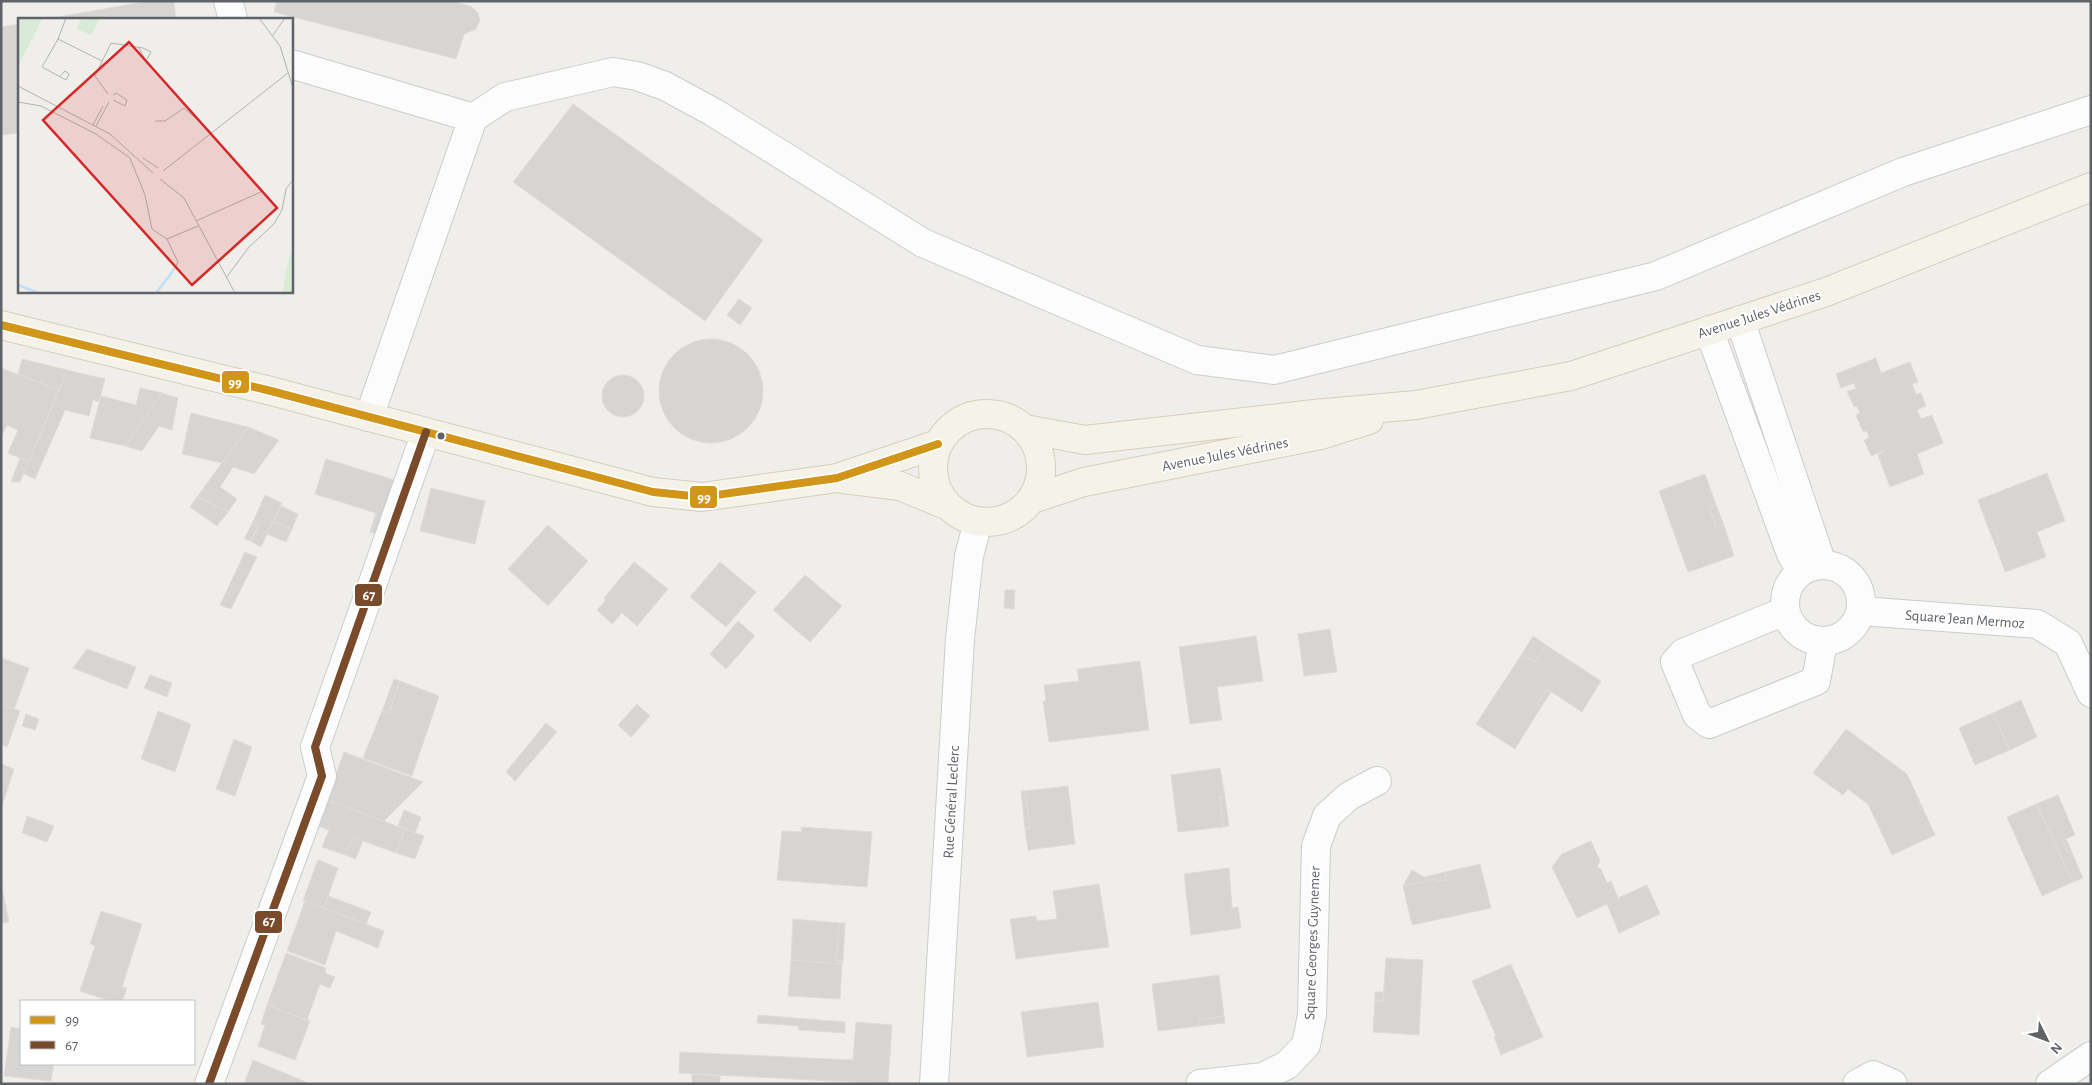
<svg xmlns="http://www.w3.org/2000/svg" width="2092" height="1085" font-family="'Alegreya Sans',sans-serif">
<rect width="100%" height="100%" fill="#efeeea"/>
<path fill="#d6d5d3" stroke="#deddd9" d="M 149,1 L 170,1 L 174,3 L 176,19 L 47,19 Z
M 277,1 L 453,1 L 472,7 L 478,13 L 480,20 L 476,29 L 464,34 L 456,59 L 274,12 Z
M 19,24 L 19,133 L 1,135 L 1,27 Z
M 573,104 L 763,240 L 705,321 L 513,182 Z
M 739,299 L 752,308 L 740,325 L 727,315 Z
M659 391a52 52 0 1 1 104 0a52 52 0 1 1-104 0Z
M 1876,358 L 1881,373 L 1910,362 L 1918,382 L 1912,384 L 1916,394 L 1921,393 L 1926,406 L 1917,410 L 1921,419 L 1932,415 L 1943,443 L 1917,454 L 1924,474 L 1890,487 L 1878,455 L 1886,450 L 1871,456 L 1864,440 L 1869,438 L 1867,431 L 1863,432 L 1856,415 L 1860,413 L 1857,406 L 1854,407 L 1847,391 L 1856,389 L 1854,383 L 1841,388 L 1836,374 Z
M 22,359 L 67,370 L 59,390 L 18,374 Z
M 1,368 L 59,390 L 29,462 L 8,453 L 18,430 L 7,425 L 1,437 Z
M 67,370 L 105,379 L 99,402 L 93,400 L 89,416 L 65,410 L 35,479 L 24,474 Z
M602 396a21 21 0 1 1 42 0a21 21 0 1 1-42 0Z
M 140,388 L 162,393 L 125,446 L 90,438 L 101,396 L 136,405 Z
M 162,393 L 178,398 L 172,430 L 159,426 L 142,451 L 125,446 Z
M 191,413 L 248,427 L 222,463 L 182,454 Z
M 248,427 L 279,440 L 254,474 L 233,467 L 220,487 L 237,499 L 228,512 L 197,497 Z
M 20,458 L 29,462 L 20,482 L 11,482 Z
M 326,459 L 398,481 L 381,535 L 370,532 L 376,513 L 315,494 Z
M 2047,473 L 2065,521 L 2037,532 L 2046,557 L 2005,572 L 1996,547 L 1999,540 L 1994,528 L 1989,530 L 1978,500 Z
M 1705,474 L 1716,505 L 1709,507 L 1716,527 L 1724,525 L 1734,556 L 1688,572 L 1659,491 Z
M 431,488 L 485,501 L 475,544 L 420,531 Z
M 265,495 L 282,503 L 261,547 L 250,541 L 258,527 L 252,524 Z
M 197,497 L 228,512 L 217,526 L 190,507 Z
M 1716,505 L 1724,525 L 1716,527 L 1709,507 Z
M 281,506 L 298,514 L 292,529 L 273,522 Z
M 273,522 L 292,529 L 286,542 L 267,534 Z
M 252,524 L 258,527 L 250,541 L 244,539 Z
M 548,525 L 588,561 L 548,606 L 508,569 Z
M 1994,528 L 1999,540 L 1996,547 L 1989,530 Z
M 245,552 L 257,557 L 231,609 L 220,605 Z
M 634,562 L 668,589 L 637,626 L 622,613 L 612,624 L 597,610 L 606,600 L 604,598 Z
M 720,562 L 756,592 L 726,627 L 690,597 Z
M 805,575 L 842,606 L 810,642 L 773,610 Z
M 1005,590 L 1015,590 L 1014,609 L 1004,608 Z
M 738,621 L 755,636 L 726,669 L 710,654 Z
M 1330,629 L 1337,672 L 1304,676 L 1298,634 Z
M 1256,636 L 1263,681 L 1217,687 L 1222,720 L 1190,724 L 1179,647 Z
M 1533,636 L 1546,645 L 1534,662 L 1522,654 Z
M 1546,645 L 1601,681 L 1582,712 L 1547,689 L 1537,704 L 1541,707 L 1515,749 L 1476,724 L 1522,654 L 1534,662 Z
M 87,649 L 136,667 L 127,689 L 73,668 Z
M 1,658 L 29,668 L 14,709 L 1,704 Z
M 1140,661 L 1149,730 L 1049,742 L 1043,701 L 1046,701 L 1044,685 L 1079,681 L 1077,669 Z
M 150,675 L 172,683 L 167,697 L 144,688 Z
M 394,679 L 400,681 L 389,713 L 382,711 Z
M 400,681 L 439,696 L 412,776 L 363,758 L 382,711 L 389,713 Z
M 1547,689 L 1551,692 L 1541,707 L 1537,704 Z
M 2021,700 L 2037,737 L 2010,750 L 1993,713 Z
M 1,704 L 20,711 L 7,747 L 1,744 Z
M 637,704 L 650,716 L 631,737 L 618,725 Z
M 158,711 L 191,724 L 175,772 L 141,759 Z
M 1993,713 L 2010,750 L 1975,765 L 1959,728 Z
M 26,714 L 39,719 L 35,730 L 22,726 Z
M 546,723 L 557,732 L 515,781 L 506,772 Z
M 1846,729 L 1907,774 L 1935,835 L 1892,855 L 1868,804 L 1848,789 L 1843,795 L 1813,773 Z
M 234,739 L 252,747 L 235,796 L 216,789 Z
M 344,752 L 423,782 L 384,821 L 327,800 Z
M 1,764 L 14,769 L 1,809 Z
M 1220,768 L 1225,797 L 1220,797 L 1223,827 L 1178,832 L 1171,775 Z
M 1068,786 L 1075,844 L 1028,850 L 1025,828 L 1030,828 L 1025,791 Z
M 1021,791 L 1025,791 L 1030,828 L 1025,828 Z
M 2058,795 L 2075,835 L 2063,840 L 2067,852 L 2071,850 L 2083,878 L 2073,882 L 2036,804 Z
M 1220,797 L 1225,797 L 1229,826 L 1223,827 Z
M 322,798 L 405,829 L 396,853 L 353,837 L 345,855 L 322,847 L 329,830 L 313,824 Z
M 2036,804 L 2073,882 L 2042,896 L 2007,817 Z
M 404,810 L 421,817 L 415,833 L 398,826 Z
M 27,816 L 54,826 L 47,842 L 22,833 Z
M 801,827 L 872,832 L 867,887 L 777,880 L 782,831 L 802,832 Z
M 405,829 L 424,836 L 415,859 L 396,853 Z
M 353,837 L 363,840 L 356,859 L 345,855 Z
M 2066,839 L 2071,850 L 2067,852 L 2063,840 Z
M 1591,841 L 1600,861 L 1597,867 L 1601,869 L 1607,883 L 1611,881 L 1618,898 L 1647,885 L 1660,914 L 1619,933 L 1607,904 L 1577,918 L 1552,867 L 1562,854 Z
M 318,860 L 338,868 L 324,908 L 303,900 Z
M 1480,864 L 1491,908 L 1412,925 L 1403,886 L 1437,879 L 1437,881 L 1447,880 L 1445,872 Z
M 1229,868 L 1232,908 L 1238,907 L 1241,928 L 1191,935 L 1184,874 Z
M 1412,870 L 1424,877 L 1445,872 L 1447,880 L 1437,881 L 1437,879 L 1403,886 Z
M 1,883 L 9,922 L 1,923 Z
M 1099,884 L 1109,947 L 1016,959 L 1010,919 L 1036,916 L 1037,921 L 1057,919 L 1053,891 Z
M 328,896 L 371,912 L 366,924 L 324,908 Z
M 305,901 L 384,931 L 378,948 L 336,931 L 325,965 L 287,951 Z
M 101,911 L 142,924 L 122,987 L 127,988 L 122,1001 L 110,1001 L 80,991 L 95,946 L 90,944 Z
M 793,919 L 839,923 L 836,961 L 843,961 L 842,964 L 791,960 Z
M 839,923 L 845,923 L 843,961 L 836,961 Z
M 286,953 L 326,968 L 325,973 L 335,977 L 330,988 L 320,984 L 307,1020 L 267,1005 Z
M 1386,958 L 1423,960 L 1419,1035 L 1373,1032 L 1375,1001 L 1383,1001 Z
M 791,960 L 842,964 L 840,999 L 788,996 Z
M 1511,964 L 1543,1037 L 1501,1055 L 1494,1037 L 1496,1036 L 1472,981 Z
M 1219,975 L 1224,1016 L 1198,1020 L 1199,1026 L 1158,1031 L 1152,984 Z
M 1375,992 L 1384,992 L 1383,1001 L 1375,1001 Z
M 1098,1002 L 1104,1047 L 1027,1057 L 1021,1012 Z
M 267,1005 L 310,1021 L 295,1060 L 258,1046 L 265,1025 L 261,1024 Z
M 758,1015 L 845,1022 L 845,1033 L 799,1030 L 798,1026 L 757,1023 Z
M 1224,1016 L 1225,1023 L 1199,1026 L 1198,1020 Z
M 856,1022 L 892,1025 L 888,1084 L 679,1073 L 680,1052 L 853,1060 Z
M 11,1027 L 21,1029 L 21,1064 L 54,1064 L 51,1081 L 4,1076 Z
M 253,1060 L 311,1084 L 244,1084 Z
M 692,1074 L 720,1076 L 720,1084 L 692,1084 Z"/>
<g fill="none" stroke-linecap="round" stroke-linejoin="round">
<g stroke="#cbcccc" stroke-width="30">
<path id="minor" d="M 228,1 L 233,19
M 291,64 L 473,118 L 369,417
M 473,118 L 505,97 L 613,72 L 637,76 L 665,86 L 713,112 L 923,243 L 1197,360 L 1274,370 L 1656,276 L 1903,172 L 2091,110
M 1740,320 L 1822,564
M 1709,330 L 1791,554 L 1801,571
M1785 603a38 38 0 1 1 76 0a38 38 0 1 1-76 0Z
M 1785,611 L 1683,653 L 1675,662 L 1697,715 L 1709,724 L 1816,681 L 1823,642
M 1861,611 L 2037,624 L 2068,643 L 2091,693
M 209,1084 L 322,776 L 315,747 L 426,432
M 934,1084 L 960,639 L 969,556 L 978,522
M 1200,1084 L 1263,1077 L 1287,1065 L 1306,1045 L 1312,1015 L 1316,846 L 1327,816 L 1349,796 L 1377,781
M 1857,1084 L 1873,1075 L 1893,1084
M 2050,1084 L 2091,1056"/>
</g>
<g stroke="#d7ceb8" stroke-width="30">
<path id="major" d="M 1,325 L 271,391 L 653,492 L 702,497 L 837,478 L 938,444
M933 468a54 54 0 1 1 108 0a54 54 0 1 1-108 0Z
M 1025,429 L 1085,440 L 1314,414 L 1416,405 L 1571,376 L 1826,292 L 2091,187
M 843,479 L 900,486 L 946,505
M 1032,499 L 1084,482 L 1321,435 L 1369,420"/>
</g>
<use href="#minor" stroke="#fdfcfc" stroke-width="28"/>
<use href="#major" stroke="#f4f2e9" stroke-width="28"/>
<g stroke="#fff" stroke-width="11">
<path id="bus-1" d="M 1,325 L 271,391 L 653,492 L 702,497 L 837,478 L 938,444"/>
</g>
<g stroke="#fff" stroke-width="11">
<path id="bus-2" d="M 209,1084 L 322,776 L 315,747 L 426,432"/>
</g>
<use href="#bus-1" stroke="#d1951a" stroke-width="8"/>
<use href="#bus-2" stroke="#7a4b2a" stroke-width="8"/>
</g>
<circle fill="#5f6368" stroke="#fff" stroke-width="2" cx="441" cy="436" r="4.5"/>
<g text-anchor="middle" stroke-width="4" stroke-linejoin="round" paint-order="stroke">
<g font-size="15" fill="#5f6368" stroke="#fff">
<text transform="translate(1759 314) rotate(-18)" y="5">Avenue Jules Védrines</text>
<text transform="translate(1225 454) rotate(-11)" y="5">Avenue Jules Védrines</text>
<text transform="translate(1965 619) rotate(4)" y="5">Square Jean Mermoz</text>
<text transform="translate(951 802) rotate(-87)" y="5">Rue Général Leclerc</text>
<text transform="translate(1312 943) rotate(-88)" y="5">Square Georges Guynemer</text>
</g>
</g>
<g transform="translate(18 18)">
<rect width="275" height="275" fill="#efeeea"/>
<path d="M 0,0 L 25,0 L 0,48 ZM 63,0 L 82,0 L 73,17 L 59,11 ZM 274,232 L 275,275 L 265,275 L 268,252 Z" fill="#d8ebd6"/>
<path fill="none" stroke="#bfe0f9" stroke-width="2.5" d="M 0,267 L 21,275M 138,275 L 155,253"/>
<path fill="none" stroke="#b1b2b2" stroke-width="1" d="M 241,0 L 262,28 L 275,70M 255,17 L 267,0M 40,21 L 48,0M 42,58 L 47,53 L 51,56 L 48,62 L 24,49 L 40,21 L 84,43M 0,68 L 92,116 L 135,155M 90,76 L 77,58 L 93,25 L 125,30 L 133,34 L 128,43 L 121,30M 95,77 L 98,75 L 109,82 L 107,88 L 95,82M 0,84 L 23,88 L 78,116 L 112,140 L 127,177 L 134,211 L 149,221M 137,103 L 147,103 L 166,90 L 194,115M 75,107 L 85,88M 78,108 L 91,84M 125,140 L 140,150M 145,153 L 270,55M 142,161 L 166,180 L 217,275M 178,203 L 245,173M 155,253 L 160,244 L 149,221 L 180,208M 208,260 L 231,229 L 256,206 L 264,192 L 268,171 L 275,162"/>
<path fill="#d62828" fill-opacity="0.15" stroke="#d62828" stroke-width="2.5" d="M 111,24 L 259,190 L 174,267 L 25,102 Z"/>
<rect width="275" height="275" fill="none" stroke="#5f6368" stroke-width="2.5"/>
</g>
<g stroke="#fff" stroke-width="2">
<rect x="221" y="370" width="29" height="24" rx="5" fill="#d1951a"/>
<rect x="689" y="485" width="29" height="24" rx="5" fill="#d1951a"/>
<rect x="354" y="583" width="29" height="24" rx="5" fill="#7a4b2a"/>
<rect x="254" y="910" width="29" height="24" rx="5" fill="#7a4b2a"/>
</g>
<g font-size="14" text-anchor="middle" font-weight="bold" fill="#fff">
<text x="235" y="387">99</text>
<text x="704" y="502">99</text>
<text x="369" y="600">67</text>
<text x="269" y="926">67</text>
</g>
<rect width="2092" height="1085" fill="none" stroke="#5f6368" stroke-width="5"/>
<rect x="20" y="1000" width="175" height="65" fill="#ffffff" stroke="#bfc1c3"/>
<rect x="30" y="1016" width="25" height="8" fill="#d1951a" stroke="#bfc1c3"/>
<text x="65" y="1025" font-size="15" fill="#5f6368">99</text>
<rect x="30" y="1041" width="25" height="8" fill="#7a4b2a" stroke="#bfc1c3"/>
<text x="65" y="1050" font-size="15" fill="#5f6368">67</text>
<g transform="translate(2047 1040) rotate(132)" stroke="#ffffff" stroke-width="4" paint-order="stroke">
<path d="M0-4L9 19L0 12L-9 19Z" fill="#5f6368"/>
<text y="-8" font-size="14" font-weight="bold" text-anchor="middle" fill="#5f6368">N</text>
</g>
</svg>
